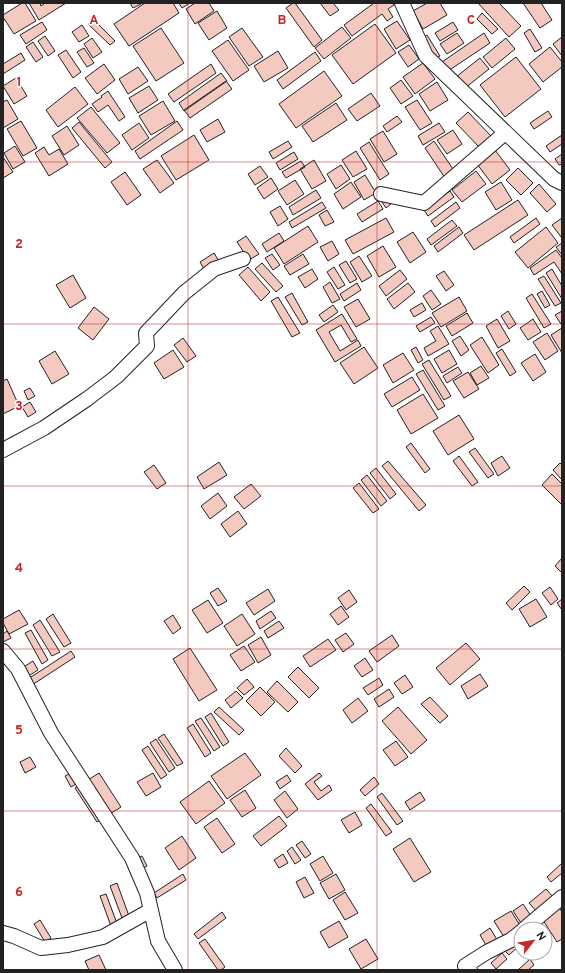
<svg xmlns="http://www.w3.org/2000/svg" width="565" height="973" font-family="Overpass,sans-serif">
<rect width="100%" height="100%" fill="#fff"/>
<path fill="#f3c9c0" stroke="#222" d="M 22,3 L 25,3 L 36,21 L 14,34 L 3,17 L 3,15 Z
M 29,3 L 40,3 L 41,6 L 45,3 L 66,3 L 39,20 Z
M 130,3 L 141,3 L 141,4 L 133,8 Z
M 145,3 L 173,3 L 179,13 L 129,46 L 114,24 Z
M 179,3 L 190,3 L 182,8 Z
M 195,3 L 209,3 L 214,11 L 195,24 L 186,9 Z
M 293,3 L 295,3 L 322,40 L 314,47 L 286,8 Z
M 320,3 L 333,3 L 339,10 L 330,16 Z
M 374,3 L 393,3 L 394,5 L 388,9 L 393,17 L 387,21 L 382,14 L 352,36 L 344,25 Z
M 427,3 L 440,3 L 447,15 L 423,29 L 413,11 Z
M 478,3 L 499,3 L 521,26 L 509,37 Z
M 523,3 L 541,3 L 552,20 L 540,28 Z
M 217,11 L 227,28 L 209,40 L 198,23 Z
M 482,13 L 498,29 L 492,34 L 477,19 Z
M 93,19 L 115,41 L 110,45 L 88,24 Z
M 397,21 L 410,40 L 396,49 L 384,29 Z
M 42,22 L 47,30 L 26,44 L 20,35 Z
M 453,22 L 458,30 L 440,41 L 435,33 Z
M 375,24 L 396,53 L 353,84 L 332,55 Z
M 82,25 L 89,36 L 79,42 L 72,32 Z
M 342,27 L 351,38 L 324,59 L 315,48 Z
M 161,28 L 184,63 L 156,81 L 133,46 Z
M 242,28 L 263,57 L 249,66 L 229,37 Z
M 530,29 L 542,48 L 535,52 L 524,33 Z
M 457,33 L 464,43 L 447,54 L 440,44 Z
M 484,33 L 490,43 L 448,71 L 442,62 Z
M 427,35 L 440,56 L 433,61 L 420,40 Z
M 45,36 L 55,51 L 48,56 L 38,41 Z
M 562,37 L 562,56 L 553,44 Z
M 92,38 L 102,52 L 93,58 L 84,44 Z
M 506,38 L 515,49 L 492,68 L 483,57 Z
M 228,40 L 249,70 L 233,81 L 212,51 Z
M 33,42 L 43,57 L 36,62 L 26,47 Z
M 409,45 L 419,59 L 408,67 L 398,52 Z
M 550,47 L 562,62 L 562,67 L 543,82 L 529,64 Z
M 84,48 L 94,63 L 87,67 L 77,52 Z
M 66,50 L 81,72 L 73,78 L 58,55 Z
M 278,51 L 288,68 L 264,82 L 254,66 Z
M 315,52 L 321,61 L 283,89 L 277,80 Z
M 21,53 L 25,60 L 3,74 L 3,64 Z
M 516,57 L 541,89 L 505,117 L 480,85 Z
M 480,58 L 489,69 L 465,88 L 456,77 Z
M 423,63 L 435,79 L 415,94 L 403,77 Z
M 104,64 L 115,80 L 97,94 L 85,78 Z
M 211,64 L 216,73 L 174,102 L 168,94 Z
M 138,67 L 148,81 L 128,94 L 119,79 Z
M 324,71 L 342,96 L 296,128 L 279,104 Z
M 221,73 L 227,81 L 184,111 L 179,103 Z
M 16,78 L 27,96 L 14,104 L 3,86 Z
M 401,80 L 413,96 L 401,104 L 390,88 Z
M 226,81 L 232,89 L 190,118 L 184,110 Z
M 437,82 L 448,100 L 430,111 L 419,94 Z
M 149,86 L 158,100 L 138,113 L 129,98 Z
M 75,87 L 88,104 L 58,127 L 46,110 Z
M 108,91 L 125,117 L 119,121 L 108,105 L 98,112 L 92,104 L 102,97 L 101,96 Z
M 371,93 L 380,106 L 357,121 L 348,109 Z
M 7,100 L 18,119 L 3,128 L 3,102 Z
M 417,100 L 432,123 L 420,130 L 405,107 Z
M 163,101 L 175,121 L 151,135 L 139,116 Z
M 336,103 L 347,120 L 313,142 L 302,126 Z
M 91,107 L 120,143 L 107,153 L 77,118 Z
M 548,111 L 552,117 L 534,129 L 530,123 Z
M 468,112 L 493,138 L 481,149 L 456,123 Z
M 397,116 L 402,122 L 387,132 L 383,126 Z
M 218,119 L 225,132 L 207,142 L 200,130 Z
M 21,121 L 37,148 L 23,156 L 7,129 Z
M 177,121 L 183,130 L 140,159 L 135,151 Z
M 79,122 L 112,162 L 105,168 L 72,128 Z
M 139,123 L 149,138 L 132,150 L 122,135 Z
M 439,123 L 445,132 L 423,145 L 418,136 Z
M 67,126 L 79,145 L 64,155 L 52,136 Z
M 453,130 L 462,144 L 447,154 L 437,140 Z
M 383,131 L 397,154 L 384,162 L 370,139 Z
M 194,135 L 209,160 L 176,180 L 161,156 Z
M 562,135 L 562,144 L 550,152 L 546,146 Z
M 288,141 L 292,147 L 273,159 L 269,152 Z
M 434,141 L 455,172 L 445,178 L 425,148 Z
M 369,142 L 389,174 L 380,180 L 360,148 Z
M 15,146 L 25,162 L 13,169 L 4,153 Z
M 44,147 L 49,155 L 59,149 L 68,164 L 49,176 L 35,153 Z
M 495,150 L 510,170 L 492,184 L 477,164 Z
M 356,151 L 367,169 L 353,177 L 342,160 Z
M 294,152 L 298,159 L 280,170 L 276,163 Z
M 562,154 L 562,164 L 559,165 L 555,159 Z
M 3,157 L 13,172 L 3,178 Z
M 157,160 L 174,183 L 160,193 L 143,169 Z
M 314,160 L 326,181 L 312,189 L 300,169 Z
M 301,161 L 305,167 L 286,178 L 282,172 Z
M 341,165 L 350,179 L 336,189 L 327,174 Z
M 260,166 L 268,177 L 255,185 L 248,174 Z
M 518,168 L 533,183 L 521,195 L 506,180 Z
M 476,171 L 486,184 L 462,202 L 452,190 Z
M 125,172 L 141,195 L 127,205 L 111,182 Z
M 365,175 L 376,193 L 364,200 L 354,182 Z
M 271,178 L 278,189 L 264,199 L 257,188 Z
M 295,180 L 304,194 L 287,205 L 278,191 Z
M 351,182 L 361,197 L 343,209 L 334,194 Z
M 501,182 L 512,200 L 496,210 L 485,192 Z
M 539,184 L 556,204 L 547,212 L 530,193 Z
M 316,190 L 321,198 L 293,215 L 289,207 Z
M 450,191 L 454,197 L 428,216 L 424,210 Z
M 386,196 L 391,204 L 386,208 L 380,199 Z
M 518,200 L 528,215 L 474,250 L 464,235 Z
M 378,201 L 383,209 L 362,222 L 357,214 Z
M 322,202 L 326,208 L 292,228 L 289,222 Z
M 456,202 L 460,208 L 435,227 L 431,221 Z
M 280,206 L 288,219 L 278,226 L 270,212 Z
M 327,210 L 334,222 L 325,226 L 319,215 Z
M 386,218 L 394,232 L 353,254 L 345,240 Z
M 536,218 L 540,224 L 514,243 L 510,237 Z
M 562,218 L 562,237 L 561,237 L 552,225 Z
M 452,220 L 457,226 L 431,245 L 427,239 Z
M 308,226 L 318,242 L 284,264 L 274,248 Z
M 459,227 L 463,233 L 438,252 L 434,246 Z
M 546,227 L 558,243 L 528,268 L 515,252 Z
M 413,232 L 426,252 L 410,263 L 397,242 Z
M 279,233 L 284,241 L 267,252 L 262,244 Z
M 246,236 L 259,254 L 249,260 L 237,242 Z
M 332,241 L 339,254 L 328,261 L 320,247 Z
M 562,243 L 562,255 L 556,247 Z
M 383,246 L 396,267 L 379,277 L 367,256 Z
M 556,250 L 562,258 L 562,274 L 554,262 L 534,275 L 530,268 Z
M 214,253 L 223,268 L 208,276 L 200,262 Z
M 272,254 L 280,265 L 273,270 L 265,258 Z
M 303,254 L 309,264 L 290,275 L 284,266 Z
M 359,256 L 372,276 L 362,282 L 350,262 Z
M 346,261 L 357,279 L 350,283 L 339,265 Z
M 262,263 L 283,286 L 276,292 L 255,269 Z
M 248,267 L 270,292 L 261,301 L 239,275 Z
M 334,267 L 345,285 L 338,289 L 327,272 Z
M 312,269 L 318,279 L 305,288 L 298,277 Z
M 552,269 L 562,286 L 562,299 L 546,273 Z
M 400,270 L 407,279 L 386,296 L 379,286 Z
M 444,271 L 454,285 L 446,291 L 436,276 Z
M 73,275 L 86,298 L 70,308 L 56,285 Z
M 544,276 L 561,303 L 555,306 L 538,279 Z
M 330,282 L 340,299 L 332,303 L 323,287 Z
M 357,283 L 361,290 L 344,301 L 340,294 Z
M 408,283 L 415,292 L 394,309 L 387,299 Z
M 431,290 L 441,304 L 432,310 L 423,296 Z
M 542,291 L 550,305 L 545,308 L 537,294 Z
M 292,293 L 308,322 L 302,325 L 285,297 Z
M 532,294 L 551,324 L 544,328 L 526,298 Z
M 278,297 L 300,333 L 292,337 L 271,301 Z
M 459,297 L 467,311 L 441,327 L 432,313 Z
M 358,299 L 370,319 L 356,327 L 344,307 Z
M 422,303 L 426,310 L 414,317 L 410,310 Z
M 333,305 L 338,312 L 324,322 L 319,315 Z
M 94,307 L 109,319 L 93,340 L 78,328 Z
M 508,311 L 516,324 L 509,329 L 501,316 Z
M 562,311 L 562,324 L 561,324 L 555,315 Z
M 467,313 L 473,323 L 452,336 L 446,326 Z
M 342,314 L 357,339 L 351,342 L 341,325 L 329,332 L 340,351 L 358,340 L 361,346 L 335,362 L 316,330 Z
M 431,317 L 435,323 L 420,332 L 416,326 Z
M 497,319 L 510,341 L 498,348 L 486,326 Z
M 533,319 L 541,332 L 528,340 L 520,328 Z
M 438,326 L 449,344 L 428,356 L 424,348 L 436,341 L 430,331 Z
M 562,328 L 562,353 L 551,335 Z
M 547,333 L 558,351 L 545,360 L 533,342 Z
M 460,336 L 469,350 L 461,356 L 452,341 Z
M 482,337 L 499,365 L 488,373 L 470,345 Z
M 183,338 L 196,356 L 187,362 L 174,345 Z
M 364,347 L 378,368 L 354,384 L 340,363 Z
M 416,347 L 423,360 L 418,363 L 411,350 Z
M 502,349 L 516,372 L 510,376 L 496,353 Z
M 173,350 L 184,367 L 164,379 L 154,363 Z
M 449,350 L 457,364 L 442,373 L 434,359 Z
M 55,351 L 69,374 L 52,384 L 39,361 Z
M 403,353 L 414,370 L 393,383 L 383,365 Z
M 535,354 L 546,372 L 533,381 L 521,363 Z
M 429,360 L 451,396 L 444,400 L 422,364 Z
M 481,366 L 489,378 L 477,385 L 470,373 Z
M 458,367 L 462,373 L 447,383 L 443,376 Z
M 423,370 L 445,406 L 438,410 L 416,374 Z
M 468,372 L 479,389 L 464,398 L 453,381 Z
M 412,377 L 420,390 L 392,407 L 384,394 Z
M 7,379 L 19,406 L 3,414 L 3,381 Z
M 30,388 L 35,396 L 28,400 L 24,391 Z
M 423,394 L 438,418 L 411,434 L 397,410 Z
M 30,402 L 36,412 L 28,417 L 22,407 Z
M 459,415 L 474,439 L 448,455 L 433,431 Z
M 411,443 L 430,469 L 425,473 L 406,447 Z
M 475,448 L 494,474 L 488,478 L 469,452 Z
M 459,456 L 478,482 L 472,486 L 453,461 Z
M 502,456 L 510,468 L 498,476 L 491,463 Z
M 388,461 L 426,505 L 419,511 L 382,466 Z
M 219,462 L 227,475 L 204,489 L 197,477 Z
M 560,463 L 562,465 L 562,480 L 553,470 Z
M 154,465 L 166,483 L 157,489 L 144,472 Z
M 376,468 L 396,494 L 390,499 L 370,473 Z
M 552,474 L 562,484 L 562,505 L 542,485 Z
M 367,475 L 387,501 L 381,506 L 361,480 Z
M 359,483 L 379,509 L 373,513 L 353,488 Z
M 251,484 L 261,496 L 244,509 L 234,497 Z
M 218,493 L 227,506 L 210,519 L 201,506 Z
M 238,511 L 247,524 L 230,537 L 221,524 Z
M 562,558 L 562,571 L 561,572 L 555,566 Z
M 524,586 L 530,592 L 512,610 L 506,603 Z
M 550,587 L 558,599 L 551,605 L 542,593 Z
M 218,588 L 227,601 L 218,606 L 210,593 Z
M 268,589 L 275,601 L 254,615 L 246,603 Z
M 349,590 L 357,602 L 346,610 L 338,598 Z
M 536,599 L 547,617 L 530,627 L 519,609 Z
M 562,599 L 562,610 L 557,603 Z
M 208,600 L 223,623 L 207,633 L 192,610 Z
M 341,606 L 349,617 L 338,625 L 330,614 Z
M 19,610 L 28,624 L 9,634 L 3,623 L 3,619 Z
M 271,611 L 276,618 L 260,629 L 256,621 Z
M 53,614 L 71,643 L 64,647 L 46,619 Z
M 242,614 L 255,634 L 237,646 L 224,626 Z
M 173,615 L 181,628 L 173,634 L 164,621 Z
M 40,620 L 60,652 L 52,656 L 33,625 Z
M 279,621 L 284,628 L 268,638 L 264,631 Z
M 31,630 L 48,660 L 42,664 L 25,633 Z
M 7,631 L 11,638 L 3,642 L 3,634 Z
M 346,633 L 354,644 L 343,652 L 335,640 Z
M 392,635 L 399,646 L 377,662 L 369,651 Z
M 261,637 L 271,655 L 258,663 L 248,645 Z
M 328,639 L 336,650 L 310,667 L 303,656 Z
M 466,643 L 480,659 L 450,685 L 436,668 Z
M 244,646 L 255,662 L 241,671 L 230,655 Z
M 190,648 L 217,690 L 199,701 L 173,659 Z
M 71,651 L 75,657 L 32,685 L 28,679 Z
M 365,658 L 373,670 L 362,677 L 354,666 Z
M 33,661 L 38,670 L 27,677 L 22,668 Z
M 298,667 L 319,688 L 309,698 L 288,677 Z
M 480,674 L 488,686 L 468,699 L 461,686 Z
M 405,675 L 413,687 L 402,694 L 394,683 Z
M 379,678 L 383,685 L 368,695 L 363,688 Z
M 247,679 L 254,687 L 244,695 L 237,688 Z
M 277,681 L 298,702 L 288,712 L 267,692 Z
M 260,687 L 275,702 L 261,716 L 246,701 Z
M 389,689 L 394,697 L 379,707 L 374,699 Z
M 236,691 L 243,698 L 231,708 L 225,700 Z
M 430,697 L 448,716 L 440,723 L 421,704 Z
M 358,698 L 368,711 L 352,723 L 343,710 Z
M 219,707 L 244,730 L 239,735 L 214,712 Z
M 398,707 L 427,740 L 411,754 L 382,721 Z
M 211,713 L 229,742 L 223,746 L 205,717 Z
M 201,718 L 220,747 L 214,751 L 195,721 Z
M 193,724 L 211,753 L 205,757 L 187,728 Z
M 164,734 L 183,763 L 177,766 L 158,738 Z
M 156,739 L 175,768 L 169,772 L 150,743 Z
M 396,741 L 408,757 L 395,766 L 383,750 Z
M 148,746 L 167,775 L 161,779 L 142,750 Z
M 286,748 L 302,766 L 295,773 L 279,756 Z
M 245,753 L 261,775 L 227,799 L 211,776 Z
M 30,757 L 36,767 L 25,773 L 20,762 Z
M 75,771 L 81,781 L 71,787 L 65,776 Z
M 99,773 L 121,807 L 97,822 L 75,788 Z
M 153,773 L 161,787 L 146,796 L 137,782 Z
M 319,773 L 322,776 L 314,782 L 321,791 L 329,785 L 332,790 L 318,800 L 305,784 Z
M 287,775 L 291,781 L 280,789 L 276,782 Z
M 374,777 L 379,784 L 365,796 L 360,790 Z
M 209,781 L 225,803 L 196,824 L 180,802 Z
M 245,790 L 256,808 L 242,817 L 230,800 Z
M 285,791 L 298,809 L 287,818 L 274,800 Z
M 420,792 L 425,800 L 410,810 L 405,802 Z
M 382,793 L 403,821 L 397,825 L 377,797 Z
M 371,804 L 392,832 L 386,836 L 366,808 Z
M 355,812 L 362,825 L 349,833 L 341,820 Z
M 279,816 L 287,826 L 261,846 L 253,836 Z
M 217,818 L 235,844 L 222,853 L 204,827 Z
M 182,836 L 196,858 L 179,870 L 165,848 Z
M 410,838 L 431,872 L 414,882 L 393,849 Z
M 302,841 L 311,854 L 305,858 L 296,845 Z
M 292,847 L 301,860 L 295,864 L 287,851 Z
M 283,854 L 288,863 L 279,868 L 274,860 Z
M 142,856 L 147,866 L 137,871 L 132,861 Z
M 323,856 L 333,873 L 320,881 L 310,864 Z
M 562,863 L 562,873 L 551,882 L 547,877 Z
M 183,874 L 186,880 L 157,898 L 154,893 Z
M 336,874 L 345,890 L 329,899 L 320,883 Z
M 305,877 L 314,893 L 304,898 L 296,882 Z
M 117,883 L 129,916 L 122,918 L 110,886 Z
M 546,889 L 555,899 L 538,913 L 529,903 Z
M 345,892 L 358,913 L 345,920 L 333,900 Z
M 106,894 L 118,926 L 112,929 L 100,896 Z
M 523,904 L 533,919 L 523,926 L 513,911 Z
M 558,906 L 562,912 L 562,939 L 557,942 L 541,917 Z
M 511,911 L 521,927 L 504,937 L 494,921 Z
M 222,912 L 226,918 L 198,939 L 194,934 Z
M 40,920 L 51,938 L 45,942 L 34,924 Z
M 339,921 L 348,937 L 329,948 L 320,932 Z
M 490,928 L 499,943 L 489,950 L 480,935 Z
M 205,939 L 225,967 L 221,970 L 218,970 L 199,943 Z
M 366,939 L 378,959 L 361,969 L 349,949 Z
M 516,940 L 520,945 L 509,955 L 504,950 Z
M 502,953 L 507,959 L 496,969 L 491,963 Z
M 528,953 L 538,953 L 531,958 Z
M 99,955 L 106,970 L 89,970 L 85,961 Z
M 530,959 L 534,965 L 528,970 L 518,970 Z"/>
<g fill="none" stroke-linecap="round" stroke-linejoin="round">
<g stroke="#222" stroke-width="16">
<path id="minor" d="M 402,3 L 426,56 L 554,179 L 562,183
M 381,194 L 424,203 L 505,133
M 3,450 L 44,428 L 87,399 L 116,377 L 147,346 L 146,333 L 184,293 L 214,269 L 243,259
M 3,651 L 18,669 L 51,733 L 132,858 L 147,893 L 158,941 L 175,970
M 524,929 L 562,897
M 3,933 L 14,936 L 41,948 L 68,945 L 103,937 L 151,910
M 470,970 L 465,966 L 487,952 L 511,940 L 521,932"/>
</g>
<use href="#minor" stroke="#fff" stroke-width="14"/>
</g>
<path fill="none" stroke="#c62828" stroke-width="1" stroke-opacity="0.55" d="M 188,3 L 188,970M 377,3 L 377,970M 3,162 L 562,162M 3,324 L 562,324M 3,486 L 562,486M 3,649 L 562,649M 3,811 L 562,811"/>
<g font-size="13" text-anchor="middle" font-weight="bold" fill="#c62828" stroke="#fff" stroke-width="3" stroke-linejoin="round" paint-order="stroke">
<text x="94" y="24">A</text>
<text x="282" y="24">B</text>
<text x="471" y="24">C</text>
<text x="19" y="86">1</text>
<text x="19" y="248">2</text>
<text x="19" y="410">3</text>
<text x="19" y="572">4</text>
<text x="19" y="734">5</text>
<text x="19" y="896">6</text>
</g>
<rect width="565" height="973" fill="none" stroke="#222222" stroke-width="8"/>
<g transform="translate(533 941) rotate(59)"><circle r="19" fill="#ffffff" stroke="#a7a7a7"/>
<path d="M0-3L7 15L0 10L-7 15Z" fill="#c62828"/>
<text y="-6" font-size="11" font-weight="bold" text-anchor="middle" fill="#222222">N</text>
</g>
</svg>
